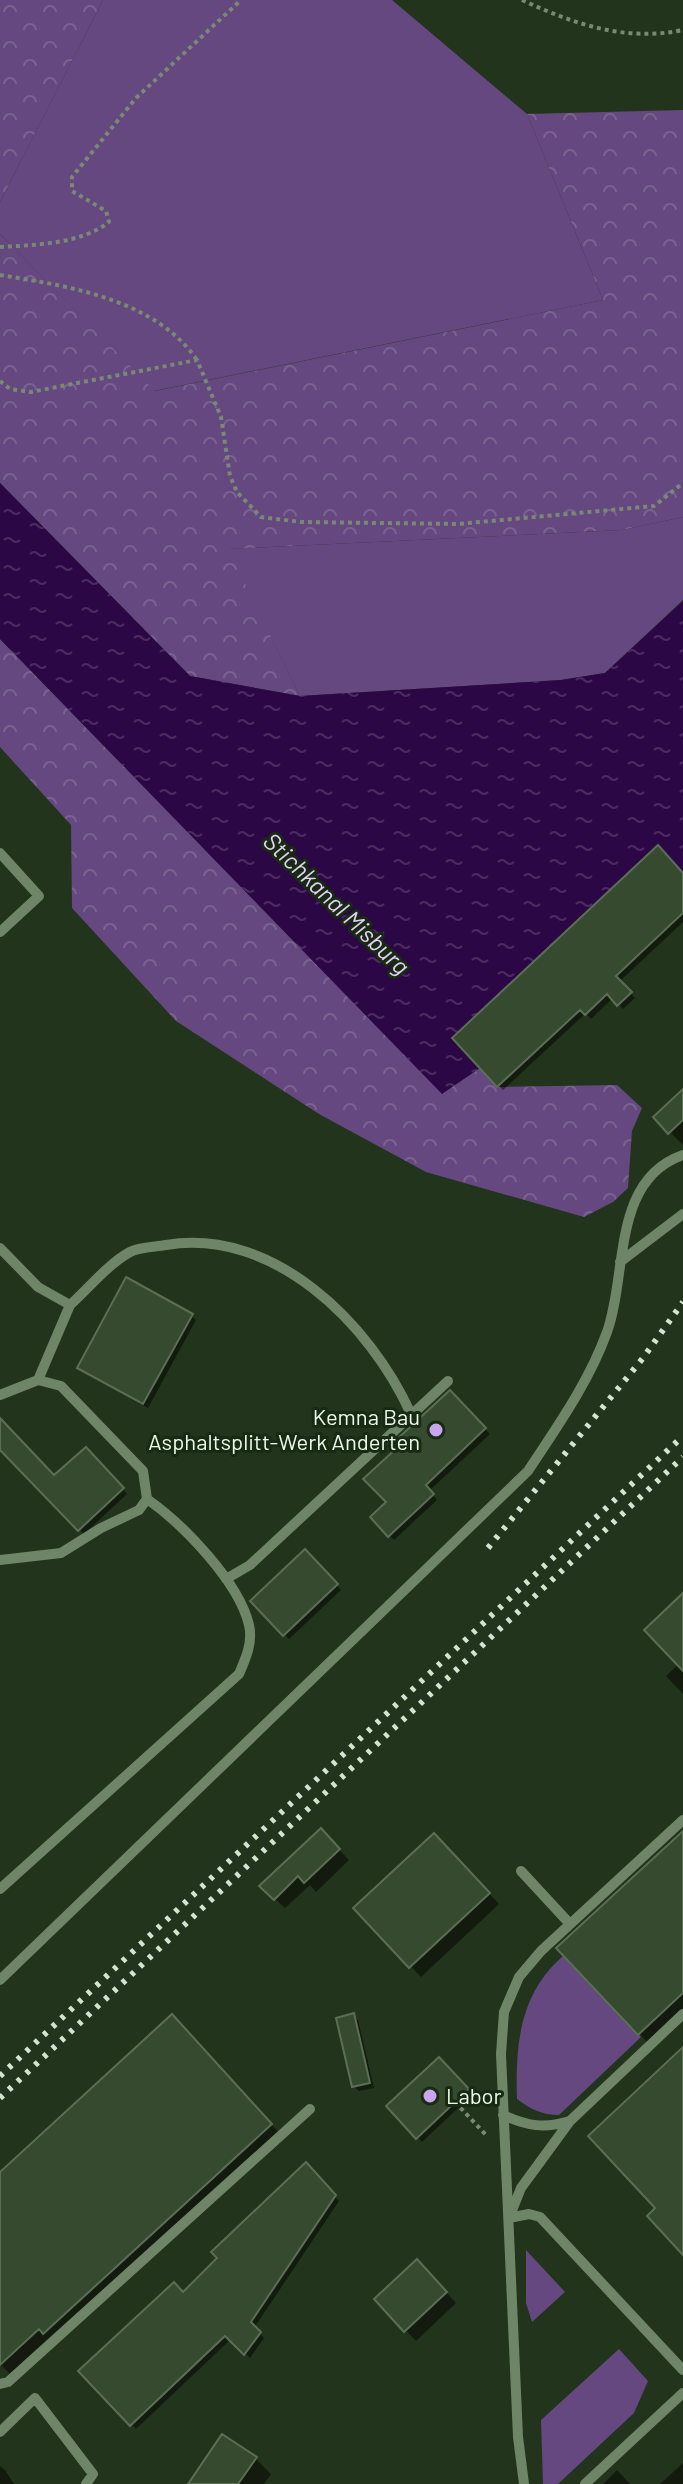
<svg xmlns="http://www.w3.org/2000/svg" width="683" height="2484" font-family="Barlow,sans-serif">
<defs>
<pattern id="forest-crowns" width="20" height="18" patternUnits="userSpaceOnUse" patternTransform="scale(2)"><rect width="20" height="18" fill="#64487f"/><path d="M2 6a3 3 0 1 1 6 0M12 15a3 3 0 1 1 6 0" fill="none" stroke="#7a6391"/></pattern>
<pattern id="water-ripples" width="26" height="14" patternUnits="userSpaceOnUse" patternTransform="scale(2)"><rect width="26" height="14" fill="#2c0745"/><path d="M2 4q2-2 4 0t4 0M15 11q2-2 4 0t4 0" fill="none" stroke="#4b2c60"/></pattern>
</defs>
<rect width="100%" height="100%" fill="#22341b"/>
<path fill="#64487f" d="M 103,0 L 392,0 L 527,114 L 603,300 L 154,391 L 0,234 L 0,202 Z
M 683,517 L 683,600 L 605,673 L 561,680 L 300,696 L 227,549 L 622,530 Z
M 563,1956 L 641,2037 L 559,2115 C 542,2115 530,2109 517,2099 C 515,2045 520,1993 563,1956 Z
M 526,2250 L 565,2292 L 532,2322 L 526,2303 Z
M 619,2349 L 648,2381 L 634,2413 L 558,2484 L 543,2484 L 541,2420 Z"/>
<path fill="url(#forest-crowns)" d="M 0,0 L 103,0 L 0,202 Z
M 683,110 L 683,517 L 622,530 L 228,549 L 300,696 L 190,676 L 0,483 L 0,234 L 155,391 L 603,300 L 527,114 Z
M 0,639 L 442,1093 L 480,1068 L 498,1087 L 617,1085 L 642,1108 L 632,1131 L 628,1188 L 613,1202 L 584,1217 L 426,1172 L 319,1114 L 176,1021 L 72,908 L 71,825 L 0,747 Z"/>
<path fill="url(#water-ripples)" d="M 0,483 L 190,676 L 300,696 L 561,680 L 605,673 L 683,601 L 683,875 L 480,1068 L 442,1094 L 0,639 Z"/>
<path fill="#0007" d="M 683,875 L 683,922 L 619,982 L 635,998 L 623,1009 L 613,998 L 591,1019 L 586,1013 L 503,1090 L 454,1038 Z
M 683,1092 L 683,1145 L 670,1132 Z
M 191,1315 L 196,1320 L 148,1408 L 79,1368 Z
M 450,1393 L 490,1434 L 429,1491 L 437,1500 L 394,1540 L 372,1517 L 389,1502 Z
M 0,1447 L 55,1478 L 86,1450 L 127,1494 L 84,1534 Z
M 305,1552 L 341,1590 L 289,1639 L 253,1601 Z
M 683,1595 L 683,1694 L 666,1676 L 679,1664 Z
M 321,1831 L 349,1860 L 316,1892 L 310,1885 L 285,1908 L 272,1896 Z
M 683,1834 L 683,2011 L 648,2043 L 559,1948 Z
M 434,1835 L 499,1904 L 421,1977 L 356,1908 Z
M 353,2016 L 358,2020 L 374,2088 L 359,2091 L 354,2086 Z
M 181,2026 L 281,2135 L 10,2374 L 0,2364 L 0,2174 Z
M 439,2060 L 472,2095 L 422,2142 L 389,2107 Z
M 306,2165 L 339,2201 L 254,2328 L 264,2338 L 250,2358 L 231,2339 L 136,2429 L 81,2371 L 183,2294 Z
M 417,2261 L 456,2303 L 416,2341 L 376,2299 Z
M 256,2459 L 271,2474 L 264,2484 L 192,2484 Z
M 683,2463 L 683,2484 L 660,2484 Z
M 0,2466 L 5,2470 L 14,2484 L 0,2484 Z
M 617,2470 L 630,2484 L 603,2484 Z"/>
<path fill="#364a30" stroke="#5a6f54" stroke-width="2" d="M 658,845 L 683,873 L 683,913 L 616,976 L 632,992 L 617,1006 L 607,994 L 585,1015 L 580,1010 L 497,1087 L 452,1038 Z
M 683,1089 L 683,1120 L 668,1134 L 653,1117 Z
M 126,1277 L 193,1314 L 143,1404 L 77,1368 Z
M 450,1390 L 486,1428 L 426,1485 L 434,1494 L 388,1537 L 370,1517 L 386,1502 L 363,1479 L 399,1446 L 395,1441 Z
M 0,1418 L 54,1475 L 86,1447 L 124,1488 L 78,1531 L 0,1450 Z
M 305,1549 L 338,1584 L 283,1636 L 250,1601 Z
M 683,1593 L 683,1671 L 644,1630 Z
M 321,1828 L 340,1849 L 304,1883 L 298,1876 L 274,1900 L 259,1886 Z
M 683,1831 L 683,1993 L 638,2035 L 556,1948 Z
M 434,1833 L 490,1893 L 409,1968 L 353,1908 Z
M 354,2013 L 370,2083 L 352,2087 L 336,2018 Z
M 172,2014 L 272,2124 L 43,2334 L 39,2329 L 0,2365 L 0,2172 Z
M 683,2047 L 683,2255 L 647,2216 L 655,2208 L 588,2136 Z
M 439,2057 L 469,2089 L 416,2139 L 386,2106 Z
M 306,2162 L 336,2195 L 251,2322 L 261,2332 L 244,2355 L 225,2336 L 130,2426 L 78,2371 L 174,2282 L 183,2292 L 217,2258 L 211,2252 Z
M 417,2259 L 447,2292 L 404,2332 L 374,2299 Z
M 222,2434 L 257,2457 L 238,2484 L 188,2484 Z"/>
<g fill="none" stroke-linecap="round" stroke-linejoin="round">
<path stroke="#798974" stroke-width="4" stroke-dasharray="4 4" stroke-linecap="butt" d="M 522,0 C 574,24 625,42 683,30
M 0,247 C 35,245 81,244 109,222 L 106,211 L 72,191 L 72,177 L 136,98 L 241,0
M 0,275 C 68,286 155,299 197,360
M 0,381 L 10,389 L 31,392 L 197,360 L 221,417 L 230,476 L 237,492 L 261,517 L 301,522 L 458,524 L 654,506 L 683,483
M 455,2102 L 486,2135"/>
<path stroke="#6f8568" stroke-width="10" d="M 0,853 L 39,896 L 0,932
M 0,1248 L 38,1287 L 70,1305 L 38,1380
M 620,1262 L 683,1214
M 70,1305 C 88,1289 108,1264 130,1252 C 139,1247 155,1247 166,1245 C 273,1227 370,1323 411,1414
M 0,1395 L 38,1380 L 61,1386 L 143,1471 L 147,1499 L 139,1510 L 101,1528 L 61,1553 L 0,1560
M 226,1579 L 250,1565 L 448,1381
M 521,1871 L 570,1924
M 0,1889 L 239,1674 C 246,1658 253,1642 249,1625 C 239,1582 183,1524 147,1499
M 0,1980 L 528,1471 C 557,1427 589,1382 607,1332 C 628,1274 611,1180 683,1155
M 503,2115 C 527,2126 544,2129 570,2121 L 521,2188 L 511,2213
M 570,2121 L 683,2014
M 509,2218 L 529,2214 L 540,2217 L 683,2370
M 0,2384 L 8,2382 L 310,2109
M 0,2432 L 35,2398 L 93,2474 L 86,2484
M 524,2484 L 518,2437 L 501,2054 L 504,2012 L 519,1977 L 541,1951 L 683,1820
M 585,2484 L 683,2393"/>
<path stroke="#d6e3d2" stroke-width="6" stroke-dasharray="4 8" stroke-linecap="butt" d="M 488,1548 L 643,1358 L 683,1302
M 0,2076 L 683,1436
M 0,2098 L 683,1457"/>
</g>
<g fill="#c9a5ee" stroke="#182a12" stroke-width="3">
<circle cx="436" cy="1430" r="8"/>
<circle cx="430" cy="2096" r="8"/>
</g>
<g text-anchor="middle" stroke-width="6" stroke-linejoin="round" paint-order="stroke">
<g font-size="22" fill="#edf9e9" stroke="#182a12" text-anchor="end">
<text x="420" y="1425">Kemna Bau<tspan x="420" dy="25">Asphaltsplitt-Werk Anderten</tspan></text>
<text x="446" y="2104" text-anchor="start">Labor</text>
</g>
<g font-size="24" font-style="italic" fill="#e3d1f8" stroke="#182a12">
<text transform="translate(336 904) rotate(44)" y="8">Stichkanal Misburg</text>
</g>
</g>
</svg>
